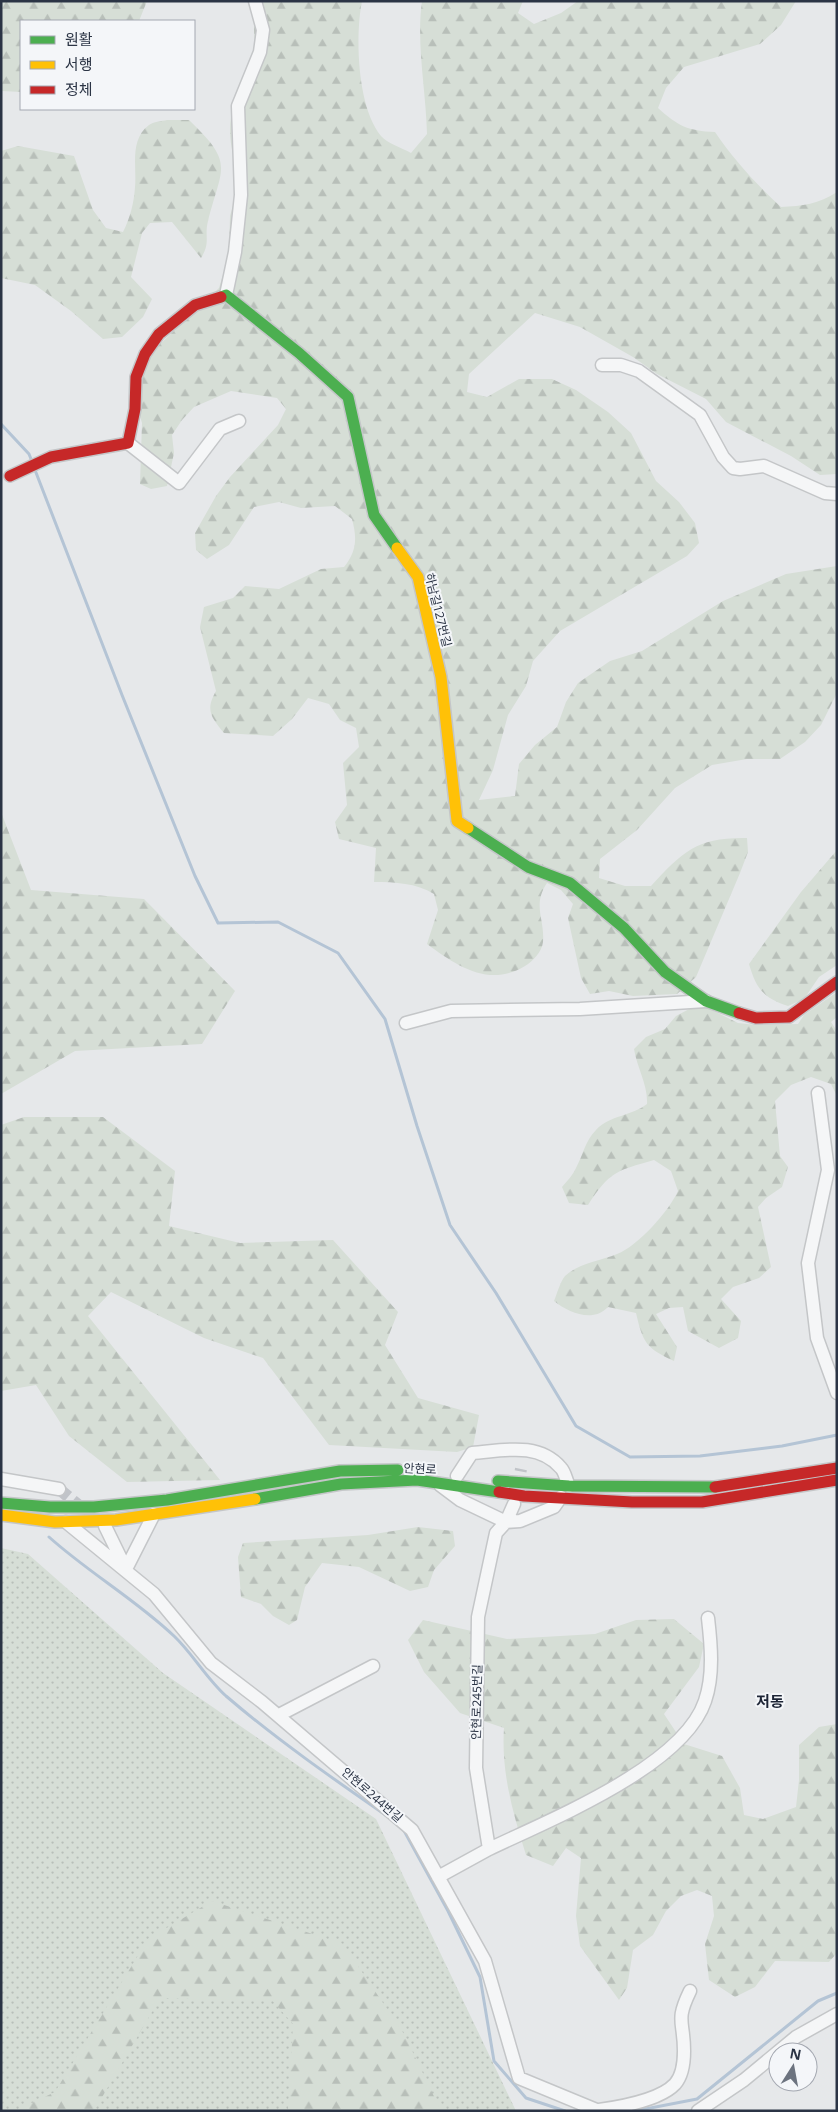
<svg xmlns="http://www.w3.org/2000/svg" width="838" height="2112" font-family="'Noto Sans','Noto Sans KR',sans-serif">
<defs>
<pattern id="grass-dots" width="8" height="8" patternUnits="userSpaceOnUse" patternTransform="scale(1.25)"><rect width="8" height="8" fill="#d6ded6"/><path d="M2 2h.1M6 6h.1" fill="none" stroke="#b8bfb9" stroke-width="1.8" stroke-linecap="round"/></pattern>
<pattern id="forest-firs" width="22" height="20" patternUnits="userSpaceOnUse" patternTransform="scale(1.25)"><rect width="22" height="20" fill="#d6ded6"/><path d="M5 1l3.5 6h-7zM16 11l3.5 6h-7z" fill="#b8bfb9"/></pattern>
</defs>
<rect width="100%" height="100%" fill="#e6e8ea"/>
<path fill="url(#grass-dots)" d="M 1,1548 L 28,1554 L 163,1673 L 376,1819 L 516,2111 L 1,2111 Z"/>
<path fill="url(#forest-firs)" d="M 1,1 L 147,1 L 139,21 L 21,21 L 21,92 L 2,91 L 1,89 Z
M 252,1 L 362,1 C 355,36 357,107 381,136 C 387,143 402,148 411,153 L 427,134 C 426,90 416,44 422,1 L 523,1 L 518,13 L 534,24 L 561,13 L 578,1 L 796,1 L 781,25 L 760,44 L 684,67 L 666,88 L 658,108 C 678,126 688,131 715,132 C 734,160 756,184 781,207 C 802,206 819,204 837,192 L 837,474 L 820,475 L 791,456 L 726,422 L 706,399 L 657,374 L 633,357 L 580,327 L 535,313 L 469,374 L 467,392 L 487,397 L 519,379 L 552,379 L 576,390 L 608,412 L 631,433 L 656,481 L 679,502 L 695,523 L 699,543 L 687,556 L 560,631 L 533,661 L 526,686 L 508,715 L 493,770 L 479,800 L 515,796 L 519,764 L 535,745 L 557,727 L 566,702 L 578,683 L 610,661 L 642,651 L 723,601 L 786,574 L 837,566 L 837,693 L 821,725 L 805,742 L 780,759 L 747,759 L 712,765 L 675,788 L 637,830 L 600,859 L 599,878 L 625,886 L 651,886 C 683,851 698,837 747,838 L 748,852 L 740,873 L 696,977 L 677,994 L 633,996 L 609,991 L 590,994 L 581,978 L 568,918 L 573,904 L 561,890 L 547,883 C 532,905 545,919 543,942 C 542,952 532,962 525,966 C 489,988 457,966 427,944 L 438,910 L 434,894 C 416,883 395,882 374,882 L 376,848 L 339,839 L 335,822 L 347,805 L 343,763 L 359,747 L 356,728 L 340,720 L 329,704 L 308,698 L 292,719 L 273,736 L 224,733 C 211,717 205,710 216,691 L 200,627 L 204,607 L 233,598 L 245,586 L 279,589 L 321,569 L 344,567 C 357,551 357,538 352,519 L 335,506 L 301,508 L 279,502 L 254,507 L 229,545 L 207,559 L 196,550 L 195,533 L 216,496 L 230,477 L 278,425 L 286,409 L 277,398 L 231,391 L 194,407 L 182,420 L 172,435 L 174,453 L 167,486 L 151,489 L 140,484 L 142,423 L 130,383 L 137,366 L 219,288 L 229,255 L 230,216 L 241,176 C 231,155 226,129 234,105 C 238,90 247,77 252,62 C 256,50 254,14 252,1 Z
M 167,120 L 189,120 C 235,164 222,166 208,221 C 204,237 211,242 201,258 L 172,222 L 150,223 L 142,233 L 131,277 L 152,299 L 143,317 L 122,337 L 103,339 L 71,311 L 35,285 L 1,278 L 1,151 L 18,146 L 74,156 L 93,210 L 106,228 L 123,232 C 130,218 134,203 135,187 C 137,167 129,140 149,125 C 153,122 162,121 167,120 Z
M 1,812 L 31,890 L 144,899 L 235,991 L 202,1044 L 75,1051 L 1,1094 Z
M 837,850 L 837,965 L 819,977 L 804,999 L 788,1006 C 763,998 756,988 749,964 L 801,892 Z
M 837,992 L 837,1017 L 831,1022 L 837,1031 L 837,1096 L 831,1084 L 811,1077 L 791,1085 L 775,1101 L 780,1156 L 788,1167 L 782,1187 L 766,1198 L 758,1207 L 771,1267 L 759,1278 L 733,1287 L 721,1299 L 741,1321 L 738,1338 L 719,1348 L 688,1331 L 683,1307 L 669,1308 L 656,1314 L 677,1347 L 674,1361 C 646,1348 643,1343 636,1313 L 608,1307 C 593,1323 569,1313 554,1301 C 557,1294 560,1282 565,1276 C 579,1263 600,1261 617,1254 C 638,1246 669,1211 678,1191 L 671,1171 L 654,1160 C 616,1171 610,1171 588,1205 L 569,1203 L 562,1187 C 567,1181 573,1175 576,1168 C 583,1155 585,1141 596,1130 C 610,1115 632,1116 647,1104 C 648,1085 637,1068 634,1049 L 646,1037 L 665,1029 L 676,1016 L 693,1007 L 708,1008 L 738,1023 L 756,1025 L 798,1024 L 804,1015 Z
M 24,1117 L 103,1117 L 175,1171 L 169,1226 L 240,1243 L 333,1240 L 398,1312 L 385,1345 L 418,1398 L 479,1415 L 473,1447 L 457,1452 L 329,1445 L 263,1358 L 204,1338 L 111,1292 L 88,1316 L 220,1480 L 127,1482 L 69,1436 L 36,1385 L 1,1391 L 1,1125 Z
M 418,1527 L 453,1531 L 455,1546 L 434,1570 L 428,1587 L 410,1591 L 359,1567 L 322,1563 L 305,1587 L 297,1620 L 289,1625 L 273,1616 L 261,1604 L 241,1597 L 238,1557 L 243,1543 L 368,1535 Z
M 674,1619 L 704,1644 L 699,1667 L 664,1714 L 684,1744 L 722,1756 L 740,1788 L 744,1815 L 763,1819 L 796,1807 L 799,1780 L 799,1745 L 819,1727 L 837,1724 L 837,1953 L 829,1962 L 775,1961 L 755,1987 L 735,1997 L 709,1980 L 705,1944 L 714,1916 L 712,1896 L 697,1890 L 681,1896 L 666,1911 L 653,1935 L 633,1950 L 627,1988 L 619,2000 L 580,1946 L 576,1916 L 581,1858 L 566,1848 L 553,1866 L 526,1855 C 513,1813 501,1773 504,1728 L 460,1713 L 424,1672 L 408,1640 L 423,1620 L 507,1639 L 595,1634 L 636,1620 Z
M 212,1901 L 343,1944 L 404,2034 L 441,2111 L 288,2111 L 293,2024 L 271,1999 L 229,2000 L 160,1998 L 94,2111 L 15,2111 L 55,2092 L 148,1939 Z"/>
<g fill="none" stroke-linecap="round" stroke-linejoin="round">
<path stroke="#b4c4d5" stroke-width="3" d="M 1,424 L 29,454 L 31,459
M 35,470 L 122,695 L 195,876 L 218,923 L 278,922 L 338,953 L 385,1019 L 417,1126 L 450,1225 L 496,1293 L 576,1426 L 630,1457 L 700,1456 L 782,1446 L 837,1435
M 49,1537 C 89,1573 135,1599 174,1636 C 193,1654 206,1678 226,1696 C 276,1739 332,1778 387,1816
M 402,1827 L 448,1911 L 480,1977 L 494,2061 L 526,2098 L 565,2111
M 635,2111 L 697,2099 L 818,2001 L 837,1993"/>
<path stroke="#c1c4c9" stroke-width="12" stroke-dasharray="12 6" stroke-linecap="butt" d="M 59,1489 L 83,1509
M 517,1489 L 521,1469"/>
<g stroke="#c4c6c8" stroke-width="15">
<path id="street" d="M 226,295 L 235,252 L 241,195 L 238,106 L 260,52 L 263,30 L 255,1
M 602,365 L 621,365 L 639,371 L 700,415 L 723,457 L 733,468 L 740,469 L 764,466 L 825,493 L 837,494
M 128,443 L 179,483 L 220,429 L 239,421
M 406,1023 L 451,1011 L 580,1009 L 706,1001
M 818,1093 L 828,1170 L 808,1263 L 817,1338 L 837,1393
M 457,1476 L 472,1453 C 502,1451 538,1441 561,1468 C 565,1472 566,1480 569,1486
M 1,1479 L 59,1489
M 440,1485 L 460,1500 L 506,1522 L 520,1521 L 554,1507 L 561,1497
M 66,1522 L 154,1594 L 211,1663 L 262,1702 L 412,1830 L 485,1961 L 519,2078 L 599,2111
M 105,1526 L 125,1567
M 126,1569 L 154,1514
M 279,1715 L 373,1666
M 489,1849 C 549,1820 683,1767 705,1701 C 714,1675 711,1644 708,1618
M 438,1877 L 489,1849 L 476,1768 L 478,1617 L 496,1533 L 506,1522 L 514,1504
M 599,2110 C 620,2107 660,2100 675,2084 C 683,2075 684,2061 684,2051 C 684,2020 675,2022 690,1991
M 698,2111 L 744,2080 L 796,2037 L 837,2014"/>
</g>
<g stroke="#c4c6c8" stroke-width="14">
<path id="fast" d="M 221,297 L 226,295 L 299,353 L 348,397 L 374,515 L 397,548
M 468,828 L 528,867 L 570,883 L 624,928 L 665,972 L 706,1001 L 739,1013
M 498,1481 L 569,1486 L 715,1487
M 255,1499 L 341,1484 L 417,1480 L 499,1492
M 1,1503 L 50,1507 L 94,1507 L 167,1500 L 340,1471 L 398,1470"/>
</g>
<g stroke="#c4c6c8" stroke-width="14">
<path id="slow" d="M 397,548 L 418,577 L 441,677 L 457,821 L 468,828
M 1,1515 L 55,1522 L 116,1520 L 255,1499"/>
</g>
<g stroke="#c4c6c8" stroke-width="14">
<path id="jam" d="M 10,476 L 51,457 L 128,443 L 135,409 L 136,377 L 145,354 L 159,334 L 195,305 L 221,297
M 739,1013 L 756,1018 L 789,1017 L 837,982
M 715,1487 L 837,1468
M 499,1492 L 524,1496 L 632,1502 L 702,1502 L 837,1480"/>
</g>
<use href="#street" stroke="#f5f6f7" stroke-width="12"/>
<use href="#fast" stroke="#4caf50" stroke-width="11"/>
<use href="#slow" stroke="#ffc107" stroke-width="11"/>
<use href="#jam" stroke="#c62828" stroke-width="11"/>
</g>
<g text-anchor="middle" stroke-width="4" stroke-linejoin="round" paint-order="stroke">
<g font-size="12" fill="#2b3445" stroke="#f4f6f9">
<text transform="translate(438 610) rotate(76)" y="4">하남길127번길</text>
<text transform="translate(420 1469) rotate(3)" y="4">안현로</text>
<text transform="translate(477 1702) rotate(-89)" y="4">안현로245번길</text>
<text transform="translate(372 1795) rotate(41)" y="4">안현로244번길</text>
</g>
<g font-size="15" font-weight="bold" fill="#1d2536" stroke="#f4f6f9">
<text x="770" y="1707">저동</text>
</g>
</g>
<rect width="838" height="2112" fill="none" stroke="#2b3445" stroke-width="5"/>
<rect x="20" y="20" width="175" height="90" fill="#f4f6f9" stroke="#a4a8b1"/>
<rect x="30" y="36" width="25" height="8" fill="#4caf50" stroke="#a4a8b1"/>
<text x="65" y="45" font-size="15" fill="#2b3445">원활</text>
<rect x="30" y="61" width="25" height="8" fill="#ffc107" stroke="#a4a8b1"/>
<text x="65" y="70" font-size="15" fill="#2b3445">서행</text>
<rect x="30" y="86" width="25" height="8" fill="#c62828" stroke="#a4a8b1"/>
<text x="65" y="95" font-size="15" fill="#2b3445">정체</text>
<g transform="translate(793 2067) rotate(11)"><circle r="24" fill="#f4f6f9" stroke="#a4a8b1"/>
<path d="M0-4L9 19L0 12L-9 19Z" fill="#6c737f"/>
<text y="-8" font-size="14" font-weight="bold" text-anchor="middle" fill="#2b3445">N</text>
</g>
</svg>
